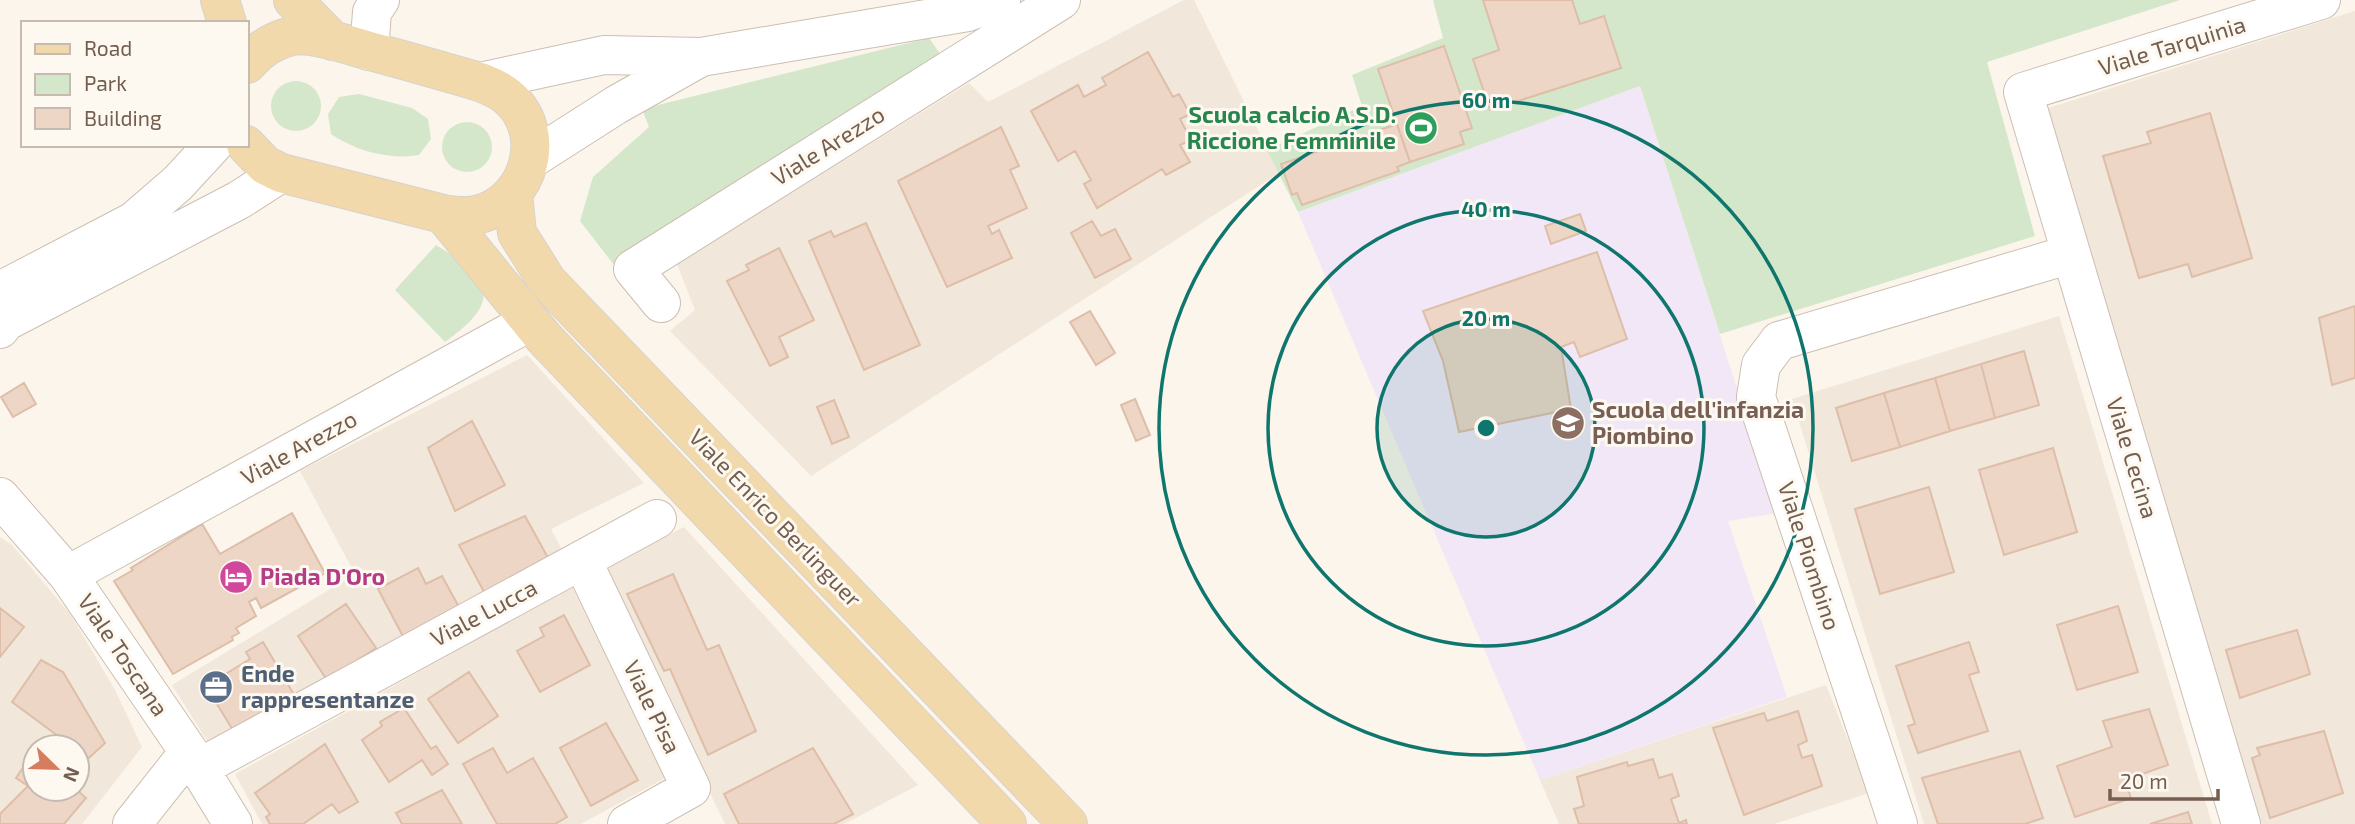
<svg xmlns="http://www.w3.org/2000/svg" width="2355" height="824" font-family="'Exo 2',sans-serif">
<rect width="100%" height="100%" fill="#fbf5eb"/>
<path fill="#f1e7da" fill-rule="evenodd" d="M 1184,0 L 1194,0 L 1279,173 L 811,476 L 670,331 L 695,310 L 677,264 L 969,83 L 988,102 Z
M 2355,11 L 2355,824 L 2255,824 L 2042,110 Z
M 2059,316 L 2212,824 L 1924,824 L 1792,399 Z
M 527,355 L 644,483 L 551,529 L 565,556 L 211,747 L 172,685 L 355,574 L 300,471 Z
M 684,527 L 918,785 L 844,824 L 725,824 L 602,569 Z
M 0,537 L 12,545 L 71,615 L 115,690 L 142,747 L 82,824 L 0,824 ZM 35,747 L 77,747 L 77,789 L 35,789 Z
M 572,587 L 665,778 L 581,824 L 262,824 L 235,774 Z
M 1826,685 L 1869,793 L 1774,824 L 1559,824 L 1540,780 Z"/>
<path fill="#f2e7f7" d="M 1640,86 L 1777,513 L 1728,521 L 1787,697 L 1540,780 L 1298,212 Z"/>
<path fill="#d5e7ca" d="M 1433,0 L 2180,0 L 1987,62 L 2035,236 L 1720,334 L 1640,86 L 1298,212 L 1267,150 L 1362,106 L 1352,75 L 1443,38 Z
M 929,38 L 943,58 L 614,265 L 580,221 L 593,177 L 649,127 L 642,109 Z
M271 106a25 25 0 1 1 50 0a25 25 0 1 1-50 0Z
M 359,94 L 412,108 L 428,119 L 431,139 L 419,155 C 389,160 356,151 331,134 L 328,114 L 339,97 Z
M442 147a25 25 0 1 1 50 0a25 25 0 1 1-50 0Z
M 436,245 C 491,279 504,300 445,342 L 395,290 Z"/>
<path fill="#edd6c6" stroke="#debea8" stroke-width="2" d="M 1483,0 L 1572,0 L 1580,24 L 1604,16 L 1621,68 L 1490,110 L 1473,59 L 1499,50 Z
M 1444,46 L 1472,128 L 1460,132 L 1464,144 L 1410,162 L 1378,69 Z
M 1148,52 L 1173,97 L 1179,94 L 1190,114 L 1180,119 L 1191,140 L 1180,145 L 1190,162 L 1166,175 L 1162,169 L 1097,208 L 1084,184 L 1091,180 L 1075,151 L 1058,161 L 1031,111 L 1078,85 L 1084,97 L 1106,85 L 1102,78 Z
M 2210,113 L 2252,258 L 2192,277 L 2188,264 L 2139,278 L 2103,156 L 2151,143 L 2147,132 Z
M 1397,124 L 1410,162 L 1397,167 L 1399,171 L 1302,205 L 1297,193 L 1292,195 L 1281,164 Z
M 1001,127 L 1019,166 L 1010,170 L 1027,208 L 988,226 L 992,234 L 999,230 L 1012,258 L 947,287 L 898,181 Z
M 1580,214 L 1586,231 L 1551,244 L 1545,226 Z
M 1092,221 L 1101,236 L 1115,229 L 1131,259 L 1095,278 L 1071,233 Z
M 866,223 L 920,345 L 864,370 L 809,241 L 831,231 L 834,237 Z
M 779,248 L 814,320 L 779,337 L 788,357 L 770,366 L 727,281 L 749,270 L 746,265 Z
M 1597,252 L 1627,339 L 1580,357 L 1574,342 L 1561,347 L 1571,409 L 1459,432 L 1443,361 L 1423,311 Z
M 2355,306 L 2355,378 L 2332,385 L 2319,318 Z
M 1090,311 L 1115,353 L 1096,365 L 1070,322 Z
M 2024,351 L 2039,405 L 1995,418 L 1981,364 Z
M 1981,364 L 1995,418 L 1950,431 L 1935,378 Z
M 1935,378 L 1950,431 L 1900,447 L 1884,393 Z
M 24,383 L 36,404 L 13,417 L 1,397 Z
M 1884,393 L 1900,447 L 1852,461 L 1836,408 Z
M 1135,399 L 1150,435 L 1136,441 L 1121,405 Z
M 834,400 L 849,437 L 832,444 L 817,407 Z
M 472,421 L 505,485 L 455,511 L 428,448 Z
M 2053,448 L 2077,532 L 2004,555 L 1979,470 Z
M 1929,487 L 1954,572 L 1880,594 L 1855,509 Z
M 292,513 L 325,573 L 261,608 L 256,598 L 249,602 L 256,616 L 236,628 L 239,633 L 232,637 L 233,640 L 173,674 L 114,581 L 133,570 L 131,568 L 202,524 L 220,554 Z
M 525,516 L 552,565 L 484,592 L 459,545 Z
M 418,568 L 426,584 L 442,576 L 459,607 L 407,644 L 378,589 Z
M 673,574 L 707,650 L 719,645 L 756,731 L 708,755 L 670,669 L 664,671 L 627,594 Z
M 346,604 L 376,648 L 327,680 L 298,636 Z
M 2118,606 L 2138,672 L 2077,690 L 2057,625 Z
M 0,608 L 24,627 L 0,657 Z
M 564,615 L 590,665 L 540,692 L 517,651 L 544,636 L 540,628 Z
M 2297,630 L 2310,674 L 2240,698 L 2226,650 Z
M 263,642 L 296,698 L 234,732 L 206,686 L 250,659 L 246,652 Z
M 1969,642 L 1979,672 L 1969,675 L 1988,731 L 1918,753 L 1908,726 L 1915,724 L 1896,666 Z
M 41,660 L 63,672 L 105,743 L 89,758 L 77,750 L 77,747 L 73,747 L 12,702 Z
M 469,672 L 498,716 L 458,743 L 428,699 Z
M 404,708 L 431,749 L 436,746 L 448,764 L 432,775 L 422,760 L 389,782 L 362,740 L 382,726 L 380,722 Z
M 2149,709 L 2168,765 L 2125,780 L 2131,798 L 2075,817 L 2057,766 L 2112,747 L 2103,721 Z
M 1798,711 L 1807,741 L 1798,745 L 1802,758 L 1812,755 L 1822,786 L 1744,815 L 1713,728 L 1764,713 L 1767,721 Z
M 606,723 L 638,780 L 591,806 L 560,748 Z
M 2324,731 L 2343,793 L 2270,818 L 2252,758 L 2260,755 L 2257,748 Z
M 325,744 L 358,802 L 339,813 L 332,804 L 303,824 L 270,824 L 266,817 L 270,814 L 255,793 Z
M 493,748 L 507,773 L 533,758 L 567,817 L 555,824 L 497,824 L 463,764 Z
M 813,748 L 853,814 L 834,824 L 739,824 L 724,794 Z
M 2020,751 L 2043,818 L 2025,824 L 1938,824 L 1922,778 Z
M 30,757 L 35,760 L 35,789 L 76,789 L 86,798 L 64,824 L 0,824 L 0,814 L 28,786 L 16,778 Z
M 1653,759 L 1659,778 L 1672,774 L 1679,796 L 1671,799 L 1679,823 L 1686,820 L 1687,824 L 1579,824 L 1574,809 L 1584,806 L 1577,777 L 1627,762 L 1628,766 Z
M 442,790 L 462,824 L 402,824 L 396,813 Z
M 2188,812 L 2192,824 L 2150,824 Z"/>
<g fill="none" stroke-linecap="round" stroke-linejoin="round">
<g stroke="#ccbeb2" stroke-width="40">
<path id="minor" d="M 369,51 L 372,12 L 380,0
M 480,82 L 604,55 L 701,57 L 968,12 L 1001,0
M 530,160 L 616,105 L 701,57
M 0,291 L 134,221 L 178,183 L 213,145
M 661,303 L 633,269 L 1061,0
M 0,329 L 5,322 L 239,200 L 281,173
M 0,497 L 68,575 L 189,752 L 233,824
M 582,560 L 691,788 L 627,824
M 68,575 L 529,322
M 199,768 L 657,519
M 132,824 L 189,752
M 1898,824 L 1756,397 L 1761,365 L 1779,341 L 2071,254
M 2241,824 L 2023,92 L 2321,0"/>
</g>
<g stroke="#d8d2ce" stroke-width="40">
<path id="major" d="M 220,0 L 227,23
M 293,0 L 333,41
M 246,145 L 265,165 L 281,173 L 443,214 C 456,216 468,218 480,214 C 530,200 549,132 508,97 C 500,90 490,86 480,82 C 442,71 404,60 366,50 C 346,44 311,32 292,36 C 273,40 259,50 247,64
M 513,194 L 517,233 L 547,281 L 1068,824
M 443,214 L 544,338 L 1007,824"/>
</g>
<use href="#minor" stroke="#fff" stroke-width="38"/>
<use href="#major" stroke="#f1d9ab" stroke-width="38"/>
</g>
<circle cx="1486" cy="428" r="109" fill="#0f766e" fill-opacity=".12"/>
<g fill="none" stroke="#0f766e" stroke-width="3.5">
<circle cx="1486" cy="428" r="109"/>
<circle cx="1486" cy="428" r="218"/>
<circle cx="1486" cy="428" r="327"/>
</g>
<defs>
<g id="stadium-disc" transform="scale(1.75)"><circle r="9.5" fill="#2e9e5b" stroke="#fdf9f1"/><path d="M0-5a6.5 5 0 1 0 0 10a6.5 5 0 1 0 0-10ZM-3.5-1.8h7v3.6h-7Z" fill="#fff"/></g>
<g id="school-disc" transform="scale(1.75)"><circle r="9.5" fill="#8d6e63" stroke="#fdf9f1"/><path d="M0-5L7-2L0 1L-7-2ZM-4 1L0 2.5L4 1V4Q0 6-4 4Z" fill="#fff"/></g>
<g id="hotel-disc" transform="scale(1.75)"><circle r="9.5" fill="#d1479c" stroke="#fdf9f1"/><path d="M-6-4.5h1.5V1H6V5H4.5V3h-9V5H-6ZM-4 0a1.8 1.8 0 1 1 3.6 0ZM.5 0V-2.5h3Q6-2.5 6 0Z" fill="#fff"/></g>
<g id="office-disc" transform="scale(1.75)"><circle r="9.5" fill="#5c6f8a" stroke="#fdf9f1"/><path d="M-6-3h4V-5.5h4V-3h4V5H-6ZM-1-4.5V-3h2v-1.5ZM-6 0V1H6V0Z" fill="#fff"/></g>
</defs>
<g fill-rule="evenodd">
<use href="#stadium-disc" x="1421" y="128"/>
<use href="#school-disc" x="1568" y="423"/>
<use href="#hotel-disc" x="236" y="577"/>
<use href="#office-disc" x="216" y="687"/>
</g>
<g text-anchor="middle" stroke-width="6" stroke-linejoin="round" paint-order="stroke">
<g font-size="23" fill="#735e50" stroke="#fdf9f1">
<text transform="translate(2172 46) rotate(-17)" y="8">Viale Tarquinia</text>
<text transform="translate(828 146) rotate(-32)" y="8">Viale Arezzo</text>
<text transform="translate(299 448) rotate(-29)" y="8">Viale Arezzo</text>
<text transform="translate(2132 458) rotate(73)" y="8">Viale Cecina</text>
<text transform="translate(775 518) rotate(46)" y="8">Viale Enrico Berlinguer</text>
<text transform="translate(1809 556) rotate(72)" y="8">Viale Piombino</text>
<text transform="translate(484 613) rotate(-28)" y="8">Viale Lucca</text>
<text transform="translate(123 655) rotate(56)" y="8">Viale Toscana</text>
<text transform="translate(652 707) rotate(64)" y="8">Viale Pisa</text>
</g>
<g font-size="23" font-weight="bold" fill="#27864d" stroke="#fdf9f1" text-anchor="end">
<text x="1396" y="123">Scuola calcio A.S.D.<tspan x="1396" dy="26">Riccione Femminile</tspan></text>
</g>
<g font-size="23" font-weight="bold" fill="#785e54" stroke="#fdf9f1" text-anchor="start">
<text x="1592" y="418">Scuola dell'infanzia<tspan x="1592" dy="26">Piombino</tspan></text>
</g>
<g font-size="23" font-weight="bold" fill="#b23c85" stroke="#fdf9f1" text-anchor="start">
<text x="260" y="585">Piada D'Oro</text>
</g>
<g font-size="23" font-weight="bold" fill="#4e5e75" stroke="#fdf9f1" text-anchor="start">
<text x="241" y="682">Ende<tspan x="241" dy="26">rappresentanze</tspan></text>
</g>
</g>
<circle cx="1486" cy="428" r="10" fill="#0f766e" stroke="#fdf9f1" stroke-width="3.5"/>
<g font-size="21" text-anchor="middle" font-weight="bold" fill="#0f766e" stroke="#fdf9f1" stroke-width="6" stroke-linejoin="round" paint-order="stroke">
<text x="1486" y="108">60 m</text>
<text x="1486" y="217">40 m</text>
<text x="1486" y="326">20 m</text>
</g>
<rect x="21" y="21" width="228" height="126" fill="#fdf9f1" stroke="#c6bbb1" stroke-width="2"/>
<rect x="35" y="44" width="35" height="10" fill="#f1d9ab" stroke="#c6bbb1" stroke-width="2"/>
<text x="84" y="56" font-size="21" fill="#735e50">Road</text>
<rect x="35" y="74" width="35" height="21" fill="#d5e7ca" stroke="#c6bbb1" stroke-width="2"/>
<text x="84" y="91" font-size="21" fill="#735e50">Park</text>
<rect x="35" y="108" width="35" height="21" fill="#edd6c6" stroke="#c6bbb1" stroke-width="2"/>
<text x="84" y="126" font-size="21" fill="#735e50">Building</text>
<g transform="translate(56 768) rotate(113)"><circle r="33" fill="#fdf9f1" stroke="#c6bbb1" stroke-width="2"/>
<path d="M0-5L12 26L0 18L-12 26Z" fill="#d67c5f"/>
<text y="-10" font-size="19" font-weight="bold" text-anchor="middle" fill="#735e50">N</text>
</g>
<path d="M2110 789v10h108v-10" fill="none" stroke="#735e50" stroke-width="3.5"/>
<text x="2120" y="789" font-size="21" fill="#735e50" stroke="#fdf9f1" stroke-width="5" paint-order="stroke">20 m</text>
</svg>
